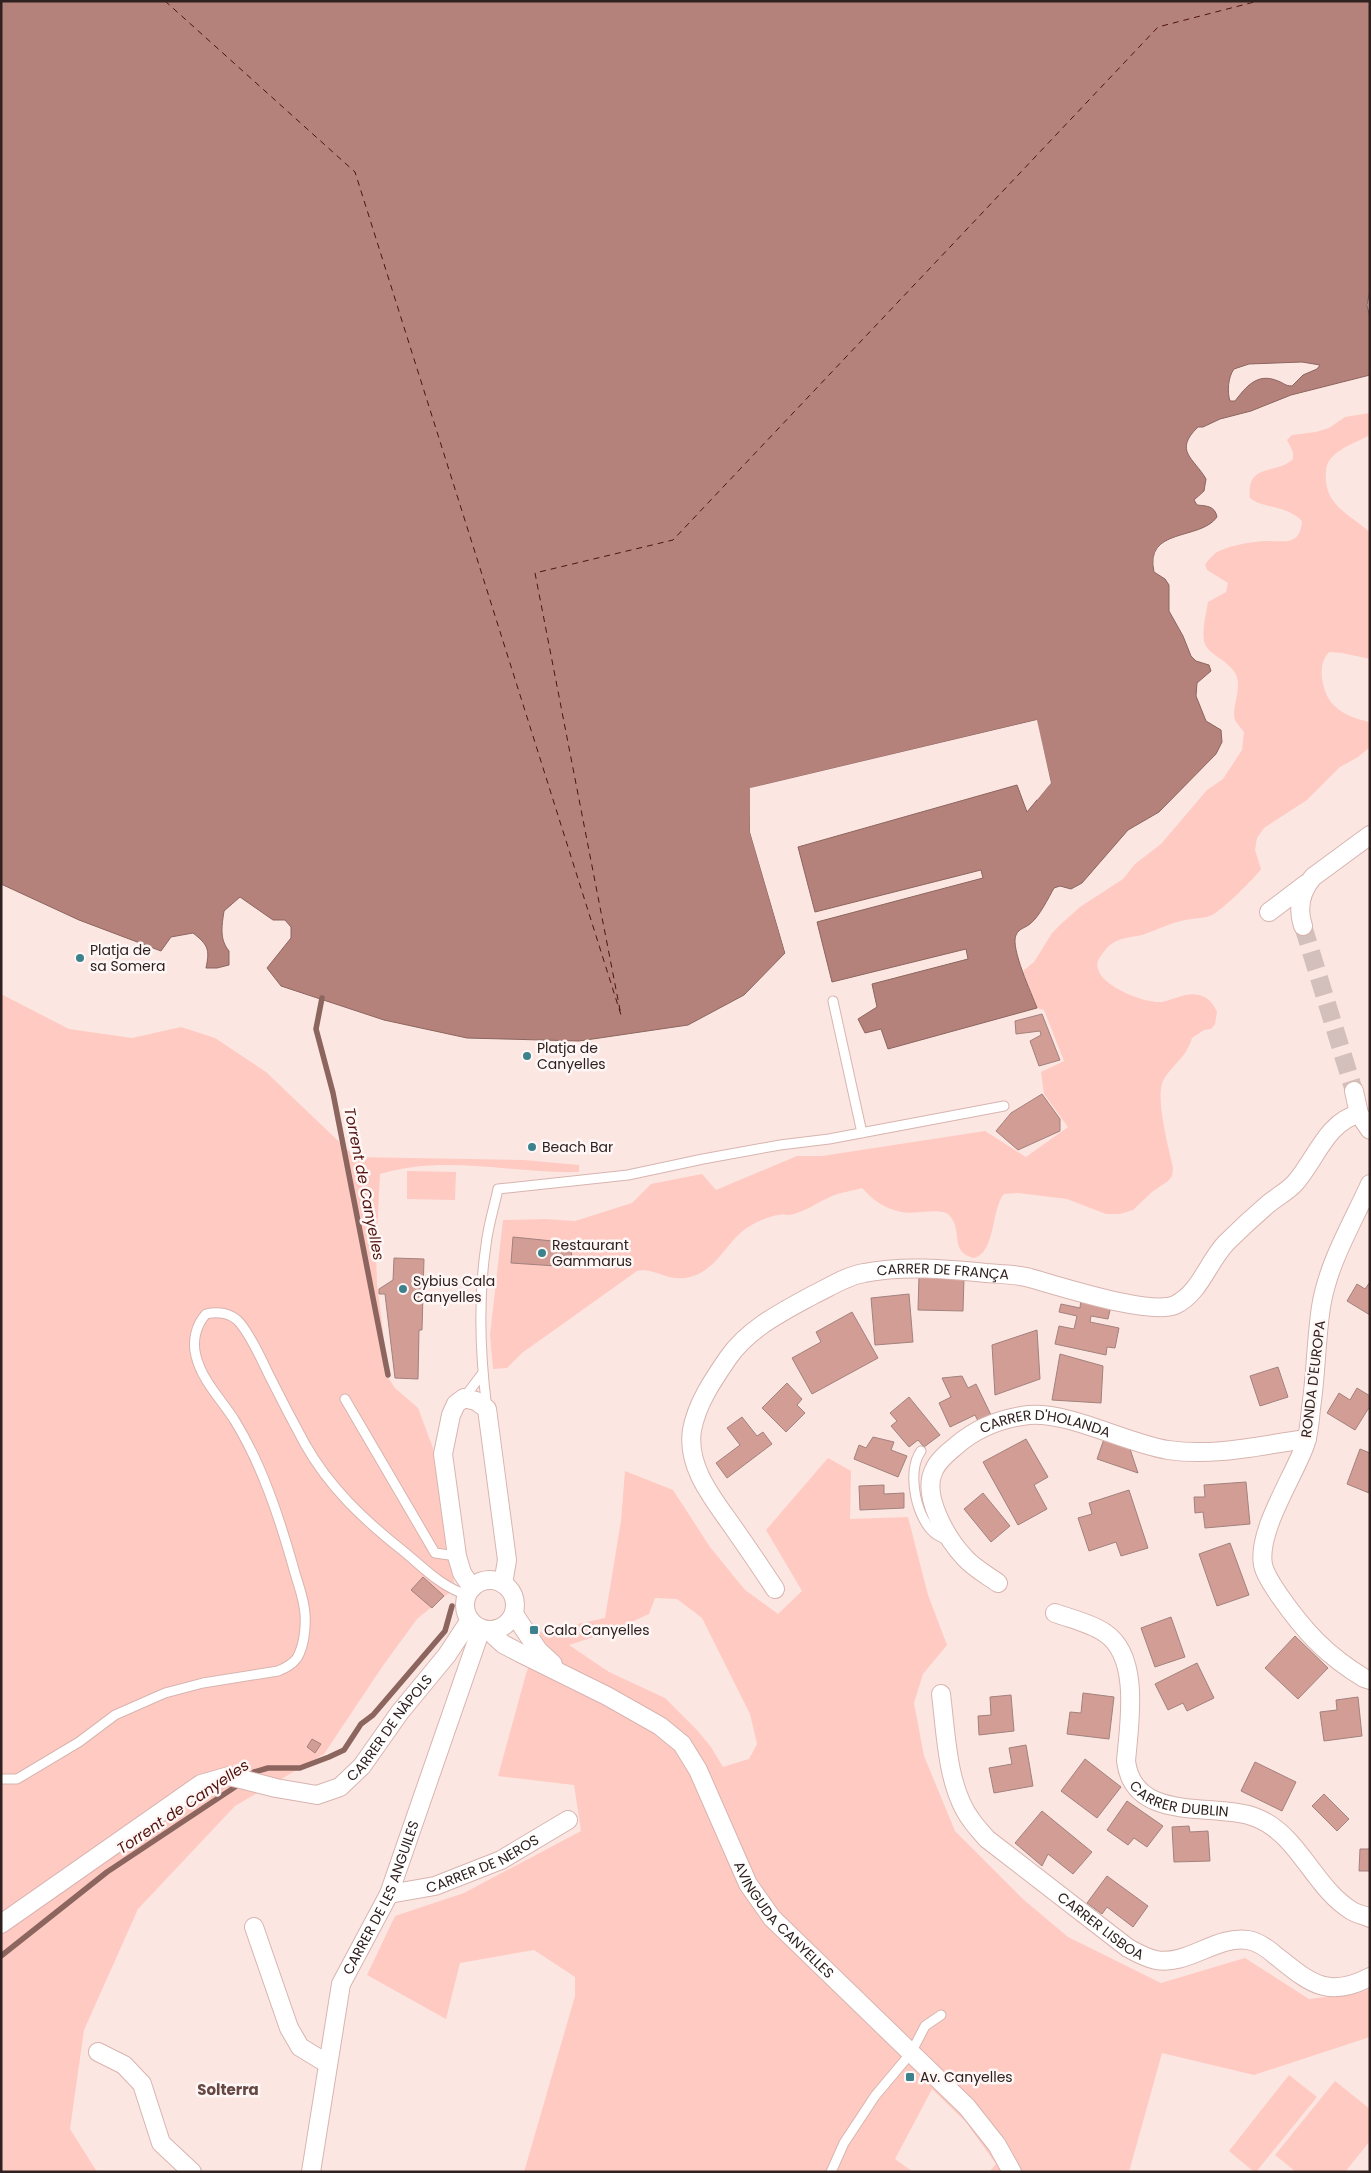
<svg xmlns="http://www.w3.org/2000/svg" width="1371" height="2173" font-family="Poppins,sans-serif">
<rect width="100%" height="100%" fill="#fce6e2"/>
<path fill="#ffcac2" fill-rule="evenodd" d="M 1370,413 L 1370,435 C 1358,442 1343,446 1333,456 C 1328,461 1326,466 1326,473 C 1323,504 1350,515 1370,532 L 1370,659 L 1342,653 L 1329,652 C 1322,660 1321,668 1322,678 C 1325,699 1334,710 1355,718 C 1360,720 1365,720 1370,723 L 1370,747 L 1358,757 L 1340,767 L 1307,800 L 1264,828 L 1257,838 L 1255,850 L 1261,869 C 1256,877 1220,912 1212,915 C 1203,919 1194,918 1185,920 C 1170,923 1157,930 1142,935 C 1132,937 1118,938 1110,945 C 1106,948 1103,953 1100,957 C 1084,981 1144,1004 1162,1002 C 1174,1000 1185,992 1199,995 C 1208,997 1213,1003 1217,1012 L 1215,1024 L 1211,1029 L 1204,1030 L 1192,1038 C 1186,1058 1174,1063 1164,1079 C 1154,1095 1169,1149 1173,1168 L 1172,1176 L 1168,1181 L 1152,1192 L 1133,1210 L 1120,1214 L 1106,1214 L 1067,1199 L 1018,1193 L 1004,1194 C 991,1209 996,1252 974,1258 C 948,1252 964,1230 949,1215 C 941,1207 914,1215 901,1212 C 884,1208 874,1201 862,1188 C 853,1191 841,1192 832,1196 C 818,1202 805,1212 790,1215 C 787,1215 782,1214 779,1215 C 768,1216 752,1224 744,1230 C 726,1244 719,1265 696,1275 C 670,1286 655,1266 637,1271 L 522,1353 L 507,1368 L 493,1369 L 490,1335 L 503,1220 L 545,1219 L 575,1221 L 632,1203 L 651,1184 L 702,1174 L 716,1190 L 797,1156 L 822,1156 L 985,1131 L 1026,1157 L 1068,1127 L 1044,1094 L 1041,1072 L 1064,1061 L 1044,1010 L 1037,1008 L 1023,971 L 1034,962 L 1052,933 L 1061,924 L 1080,907 L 1123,879 L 1135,864 L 1161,844 L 1207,790 L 1223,779 L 1242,750 L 1244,732 C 1241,728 1237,724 1235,720 C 1231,710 1241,692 1237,677 C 1231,660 1206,655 1204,641 C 1202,629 1206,614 1208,602 L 1226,592 L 1228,583 L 1207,570 L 1205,564 C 1209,560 1214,553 1219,551 C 1232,545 1250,542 1264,541 C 1282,540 1300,548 1302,521 C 1285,504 1263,509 1250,498 C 1246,462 1277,475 1293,459 L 1293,452 L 1287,440 L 1292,435 L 1316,432 L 1329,428 L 1345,417 Z
M 1,994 L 69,1029 L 132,1038 L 181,1027 L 215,1038 L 266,1072 L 355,1157 L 524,1160 L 579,1165 L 579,1172 C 513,1174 445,1154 380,1174 L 376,1252 L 377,1284 L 389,1379 L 395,1388 L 418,1408 L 433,1448 L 455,1588 L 417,1619 L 382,1667 L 324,1754 L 235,1806 L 138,1909 L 84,2030 L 70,2129 L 97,2172 L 1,2172 Z
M 407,1171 L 456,1172 L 455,1200 L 407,1199 Z
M 828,1458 L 851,1471 L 850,1519 L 908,1517 L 928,1595 L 947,1645 L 923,1674 L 914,1703 L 924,1756 L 955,1831 L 1024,1900 L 1068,1937 L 1161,1983 L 1245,1958 L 1309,1999 L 1359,1993 L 1370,1989 L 1370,2037 L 1254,2075 L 1162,2053 L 1129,2172 L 989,2172 L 996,2164 L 966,2122 L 932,2089 L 895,2159 L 913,2172 L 524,2172 L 575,1996 L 575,1977 L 534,1950 L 460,1963 L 446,2019 L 367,1975 L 395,1916 L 464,1893 L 581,1831 L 574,1785 L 498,1776 L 526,1674 L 540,1632 L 605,1618 L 621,1521 L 625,1471 L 673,1490 L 710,1547 L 745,1590 L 778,1614 L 802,1591 L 766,1530 ZM 655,1598 L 677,1599 L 702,1618 L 750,1714 L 757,1744 L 749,1759 L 723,1767 L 711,1747 L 696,1729 L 665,1698 L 609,1672 L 569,1645 L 612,1631 L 649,1614 Z
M 1289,2075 L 1317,2097 L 1256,2172 L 1254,2172 L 1229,2151 Z
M 1335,2081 L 1370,2109 L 1370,2141 L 1345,2172 L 1296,2172 L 1275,2155 Z"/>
<path fill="#b4827a" stroke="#8c655f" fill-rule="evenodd" d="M 1,1 L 1370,1 L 1370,290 L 1367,305 L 1370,318 L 1370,375 L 1291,395 L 1251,411 L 1220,419 L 1203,427 L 1198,427 C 1173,451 1194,458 1206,479 L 1204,491 L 1194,500 L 1197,505 C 1207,506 1215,506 1217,517 C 1200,541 1144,527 1154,572 L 1165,579 L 1169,585 L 1169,611 L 1183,636 L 1191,656 L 1196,661 L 1209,665 L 1211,671 L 1197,683 L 1196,696 L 1206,721 L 1221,730 L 1222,742 L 1216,754 L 1159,812 L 1128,830 L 1082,883 L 1071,889 L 1060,886 L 1054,888 C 1049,897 1039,917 1031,923 C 1026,928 1019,928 1016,935 C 1010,948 1032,994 1037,1008 L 888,1049 L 881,1029 L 865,1033 L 858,1019 L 877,1007 L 872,984 L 968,959 L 966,949 L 832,982 L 817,922 L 983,878 L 981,870 L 815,912 L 798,847 L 1017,785 L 1027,812 L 1051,783 L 1036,720 L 751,788 L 750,832 L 785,953 L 744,995 L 688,1025 L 579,1041 L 467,1038 L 384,1020 L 281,986 L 267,968 L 291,938 L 291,927 L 285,920 L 273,920 L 240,897 L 224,911 C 222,925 219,939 229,951 L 229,965 L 217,968 L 206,968 C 210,949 208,945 193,933 L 171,937 L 161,951 L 79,920 L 1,884 ZM 1302,362 L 1320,365 L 1317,369 L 1303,375 L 1292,386 C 1285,386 1284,383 1278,381 C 1257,372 1246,387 1235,401 L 1230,401 C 1227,392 1228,377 1234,369 L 1249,364 Z"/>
<path fill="#fce6e2" d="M 1037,720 L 1051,783 L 1037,800 L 1036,797 L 1048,782 L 1035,723 L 753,789 L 753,831 L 788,952 L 786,955 L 750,832 L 750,788 Z"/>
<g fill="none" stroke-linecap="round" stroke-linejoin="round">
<path stroke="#8c655f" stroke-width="5.5" d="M 322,998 L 316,1029 L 333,1093 L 388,1375
M 248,1777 L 254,1772 L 268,1768 L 300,1768 L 329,1757 L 344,1750 L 361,1724 L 373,1715 L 445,1631 L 452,1606
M 1,1956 L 107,1872 L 241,1783"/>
<path stroke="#50120d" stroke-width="1" stroke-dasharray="6 5" stroke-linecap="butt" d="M 165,1 L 355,172 L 621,1015 L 535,573 L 673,540 L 1158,27 L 1258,1"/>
</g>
<path fill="#d19d95" stroke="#a3817c" d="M 1042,1014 L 1060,1060 L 1039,1066 L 1030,1041 L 1041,1035 L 1040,1031 L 1016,1034 L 1015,1021 Z
M 1042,1094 L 1060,1119 L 1060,1131 L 1018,1150 L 996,1131 L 1011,1113 Z
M 513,1237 L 572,1243 L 571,1267 L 511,1263 Z
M 394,1258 L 424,1259 L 422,1330 L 419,1330 L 418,1379 L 395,1378 L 385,1294 L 379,1294 L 379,1289 L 393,1280 Z
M 919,1276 L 964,1277 L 963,1311 L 918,1310 Z
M 1370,1282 L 1370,1315 L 1347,1301 L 1357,1284 L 1365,1289 Z
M 909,1294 L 913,1342 L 875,1345 L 871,1298 Z
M 1081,1299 L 1111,1306 L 1108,1319 L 1091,1316 L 1090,1322 L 1119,1328 L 1115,1348 L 1107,1347 L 1106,1355 L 1055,1344 L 1059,1326 L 1074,1329 L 1077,1316 L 1059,1312 L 1061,1304 L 1080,1308 Z
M 852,1312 L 878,1358 L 812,1394 L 792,1358 L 821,1342 L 816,1332 Z
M 1037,1330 L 1040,1379 L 995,1395 L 992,1345 Z
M 1060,1354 L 1103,1366 L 1101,1403 L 1052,1400 Z
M 1278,1367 L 1288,1397 L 1260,1406 L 1250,1376 Z
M 962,1376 L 968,1388 L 976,1384 L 991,1415 L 978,1421 L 975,1415 L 950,1427 L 939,1403 L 951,1397 L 942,1378 Z
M 787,1383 L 802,1399 L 797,1405 L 805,1413 L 786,1432 L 762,1408 Z
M 1357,1388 L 1370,1396 L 1370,1406 L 1355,1430 L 1327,1413 L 1339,1393 L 1350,1400 Z
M 909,1397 L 940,1435 L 924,1447 L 918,1440 L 909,1447 L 891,1426 L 897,1421 L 890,1413 Z
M 742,1417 L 757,1436 L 763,1432 L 772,1444 L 727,1478 L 716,1463 L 740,1445 L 727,1428 Z
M 873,1437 L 894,1442 L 891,1450 L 907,1456 L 898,1477 L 854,1459 L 859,1445 L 866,1448 Z
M 1026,1439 L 1048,1477 L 1034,1485 L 1047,1509 L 1018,1525 L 983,1462 Z
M 1104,1439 L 1130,1449 L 1138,1473 L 1097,1459 Z
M 1360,1449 L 1370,1453 L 1369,1493 L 1347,1484 Z
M 1246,1482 L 1250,1524 L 1205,1528 L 1203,1512 L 1195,1513 L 1194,1497 L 1205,1497 L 1204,1485 Z
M 884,1485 L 884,1494 L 904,1493 L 904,1508 L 860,1510 L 859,1486 Z
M 1129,1490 L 1148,1548 L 1121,1556 L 1116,1542 L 1089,1551 L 1078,1518 L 1092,1514 L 1089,1503 Z
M 983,1493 L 1010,1526 L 991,1542 L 964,1509 Z
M 1230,1543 L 1249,1595 L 1217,1606 L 1199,1554 Z
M 423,1577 L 444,1596 L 432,1608 L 411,1590 Z
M 1171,1617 L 1185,1657 L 1155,1667 L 1141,1628 Z
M 1295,1636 L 1328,1668 L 1298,1699 L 1265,1668 Z
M 1197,1663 L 1214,1698 L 1187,1711 L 1183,1703 L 1168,1710 L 1155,1684 Z
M 1083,1693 L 1114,1697 L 1109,1739 L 1067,1734 L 1070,1712 L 1081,1713 Z
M 1011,1695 L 1014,1731 L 979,1735 L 978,1716 L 991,1715 L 990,1697 Z
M 1358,1697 L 1362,1736 L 1324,1741 L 1320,1712 L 1337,1710 L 1336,1700 Z
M 312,1739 L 321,1744 L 315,1753 L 307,1747 Z
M 1026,1745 L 1033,1786 L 994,1793 L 989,1768 L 1012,1764 L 1009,1748 Z
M 1085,1759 L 1121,1787 L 1097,1818 L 1061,1791 Z
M 1255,1762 L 1296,1782 L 1282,1811 L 1241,1791 Z
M 1324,1794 L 1349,1819 L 1337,1831 L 1312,1806 Z
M 1127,1801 L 1163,1826 L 1147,1847 L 1134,1838 L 1128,1845 L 1107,1830 Z
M 1042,1811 L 1092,1852 L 1073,1874 L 1048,1854 L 1042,1866 L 1015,1843 Z
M 1189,1826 L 1190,1832 L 1208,1831 L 1210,1861 L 1174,1862 L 1172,1827 Z
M 1360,1849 L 1370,1849 L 1370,1871 L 1359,1871 Z
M 1107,1876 L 1148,1906 L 1133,1927 L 1107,1907 L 1102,1914 L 1087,1903 Z"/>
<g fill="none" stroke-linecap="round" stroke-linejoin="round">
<path stroke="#d3bfbb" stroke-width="18" stroke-dasharray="18 9" stroke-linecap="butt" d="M 1303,926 L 1354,1091"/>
<g stroke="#d8b4af" stroke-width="11">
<path id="lane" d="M 833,1001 L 862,1133
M 464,1398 L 482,1374
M 345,1399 L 435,1553 L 457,1556
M 487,1409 C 480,1355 478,1299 486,1245 C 488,1226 494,1208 498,1189 L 628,1175 L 703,1159 L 780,1145 L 829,1139 L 1004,1106
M 921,1451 C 906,1471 916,1521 937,1535 C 940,1537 945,1539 948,1540
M 1,1779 L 17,1779 L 79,1742 L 115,1715 L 165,1693 L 203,1683 L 278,1671 C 285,1668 292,1665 297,1658 C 304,1646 306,1628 305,1614 C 304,1597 297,1582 293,1566 C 279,1517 262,1465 235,1421 C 222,1400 202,1381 196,1356 C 192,1341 196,1325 206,1314 C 218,1311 232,1313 240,1323 C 253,1339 261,1359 270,1377 C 281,1399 293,1422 305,1444 C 329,1487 364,1520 402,1550 C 424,1568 440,1586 467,1595
M 831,2172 L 844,2143 L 875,2096 L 911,2053 L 925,2026 L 941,2015"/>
</g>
<g stroke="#d8b4af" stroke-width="20">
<g id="street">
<path d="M 1269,912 L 1306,884"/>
<path d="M 1303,926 C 1297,908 1301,891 1313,877 L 1370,835"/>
<path d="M 1354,1091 L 1359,1114 L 1370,1130"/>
<path d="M 1370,1184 C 1352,1224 1328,1263 1321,1307 C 1316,1340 1316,1375 1311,1408 C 1310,1420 1309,1434 1305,1445 C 1293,1478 1257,1531 1263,1565 C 1265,1575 1273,1586 1279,1595 C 1304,1631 1326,1655 1364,1678 L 1370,1680"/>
<circle cx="490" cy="1605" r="25"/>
<path id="s1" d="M 998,1583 C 987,1575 974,1568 965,1558 C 947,1539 921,1495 934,1470 C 938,1460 949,1452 957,1445 C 977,1428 1003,1418 1029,1415 C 1071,1412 1125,1443 1168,1450 C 1215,1457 1261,1445 1307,1439"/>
<path d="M 472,1588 L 462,1573 L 457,1556 L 443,1454 L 451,1415 L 456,1404 L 464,1398 L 476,1401 L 487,1409 L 507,1560 L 503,1584"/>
<path id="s2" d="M 775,1589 C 762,1569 749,1550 735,1530 C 715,1501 686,1468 692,1430 C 697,1403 713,1380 728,1358 C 749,1328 782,1312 813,1295 C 830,1287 846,1276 864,1273 C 903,1265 947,1269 986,1273 C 999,1274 1013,1274 1026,1277 C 1057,1285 1149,1316 1175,1305 C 1200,1293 1208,1262 1226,1243 C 1239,1230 1253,1217 1267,1205 C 1276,1197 1287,1192 1295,1183 C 1315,1161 1327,1121 1359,1114"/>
<path id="s3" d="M 1055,1613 C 1071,1619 1091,1623 1105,1633 C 1141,1657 1129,1725 1126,1761 C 1134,1825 1216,1801 1257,1818 C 1299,1835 1314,1888 1352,1911 C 1357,1914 1364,1915 1370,1918"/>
<path d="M 514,1614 L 538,1650 L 553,1664"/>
<path id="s4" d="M 489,1631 L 503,1644 L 520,1653 L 607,1696 L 660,1726 L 682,1744 L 698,1770 L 748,1884 L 772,1918 L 967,2107 L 997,2145 L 1012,2172"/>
<path id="s5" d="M 941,1694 C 946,1733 947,1789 972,1821 C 976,1827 982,1833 987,1839 L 1128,1948 C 1137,1953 1146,1958 1156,1960 C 1187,1966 1217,1935 1248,1940 C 1259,1942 1267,1948 1275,1955 C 1308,1981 1326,2000 1370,1977"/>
<path id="s6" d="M 389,1894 L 435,1886 L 501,1860 L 568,1820"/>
<path id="s7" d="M 1,1924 L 201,1784 L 229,1776 L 276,1788 L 317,1795 L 340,1787 L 362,1766 L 400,1712 L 447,1655 L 470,1620"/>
<path d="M 254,1927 L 289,2028 L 300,2047 L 328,2064"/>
<path d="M 98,2052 L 124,2065 L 142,2084 L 161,2143 L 192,2172"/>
<path id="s8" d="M 311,2172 L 341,1984 L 389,1894 L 481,1629"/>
</g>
</g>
<use href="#lane" stroke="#fff" stroke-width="9"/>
<use href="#street" stroke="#fff" stroke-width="18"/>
</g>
<g fill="#3c828d" stroke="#fff7f6" stroke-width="2">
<circle cx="80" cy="958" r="5"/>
<circle cx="527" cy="1056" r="5"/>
<circle cx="532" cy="1147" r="5"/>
<circle cx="542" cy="1253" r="5"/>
<circle cx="403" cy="1289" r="5"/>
<rect x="529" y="1625" width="10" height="10" rx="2.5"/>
<rect x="905" y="2072" width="10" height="10" rx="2.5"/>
</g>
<g text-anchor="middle" stroke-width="5" stroke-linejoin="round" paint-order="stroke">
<g font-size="14" fill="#2e211f" stroke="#fff7f6" text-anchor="start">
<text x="90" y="955">Platja de<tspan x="90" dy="16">sa Somera</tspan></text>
<text x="537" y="1053">Platja de<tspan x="537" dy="16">Canyelles</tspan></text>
<text x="542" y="1152">Beach Bar</text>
<text x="552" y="1250">Restaurant<tspan x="552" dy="16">Gammarus</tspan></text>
<text x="413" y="1286">Sybius Cala<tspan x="413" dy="16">Canyelles</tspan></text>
<text x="544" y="1635">Cala Canyelles</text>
<text x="920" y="2082">Av. Canyelles</text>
</g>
<g font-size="14" fill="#2e211f" stroke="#fff7f6">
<text dy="5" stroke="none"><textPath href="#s2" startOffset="506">CARRER DE FRANÇA</textPath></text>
<text transform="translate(1313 1379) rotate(-83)" y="5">RONDA D'EUROPA</text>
<text dy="5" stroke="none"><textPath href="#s1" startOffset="269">CARRER D'HOLANDA</textPath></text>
<text dy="5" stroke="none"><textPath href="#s7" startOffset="465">CARRER DE NÀPOLS</textPath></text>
<text dy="5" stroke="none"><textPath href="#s3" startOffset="264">CARRER DUBLIN</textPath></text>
<text dy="5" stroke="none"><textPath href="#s6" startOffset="99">CARRER DE NEROS</textPath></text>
<text dy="5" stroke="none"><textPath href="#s8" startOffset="286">CARRER DE LES ANGUILES</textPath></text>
<text dy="5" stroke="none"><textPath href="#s4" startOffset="430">AVINGUDA CANYELLES</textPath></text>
<text dy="5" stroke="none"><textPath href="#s5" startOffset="299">CARRER LISBOA</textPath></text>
</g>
<g font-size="15" font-style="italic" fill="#50120d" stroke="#fff7f6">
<text transform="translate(364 1184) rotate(79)" y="5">Torrent de Canyelles</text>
<text transform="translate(183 1807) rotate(-34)" y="5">Torrent de Canyelles</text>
</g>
<g font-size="15" font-weight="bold" fill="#674944" stroke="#fff7f6">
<text x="228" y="2095">Solterra</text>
</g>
</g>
<rect width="1371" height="2173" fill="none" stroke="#2e211f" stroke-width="5"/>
</svg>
